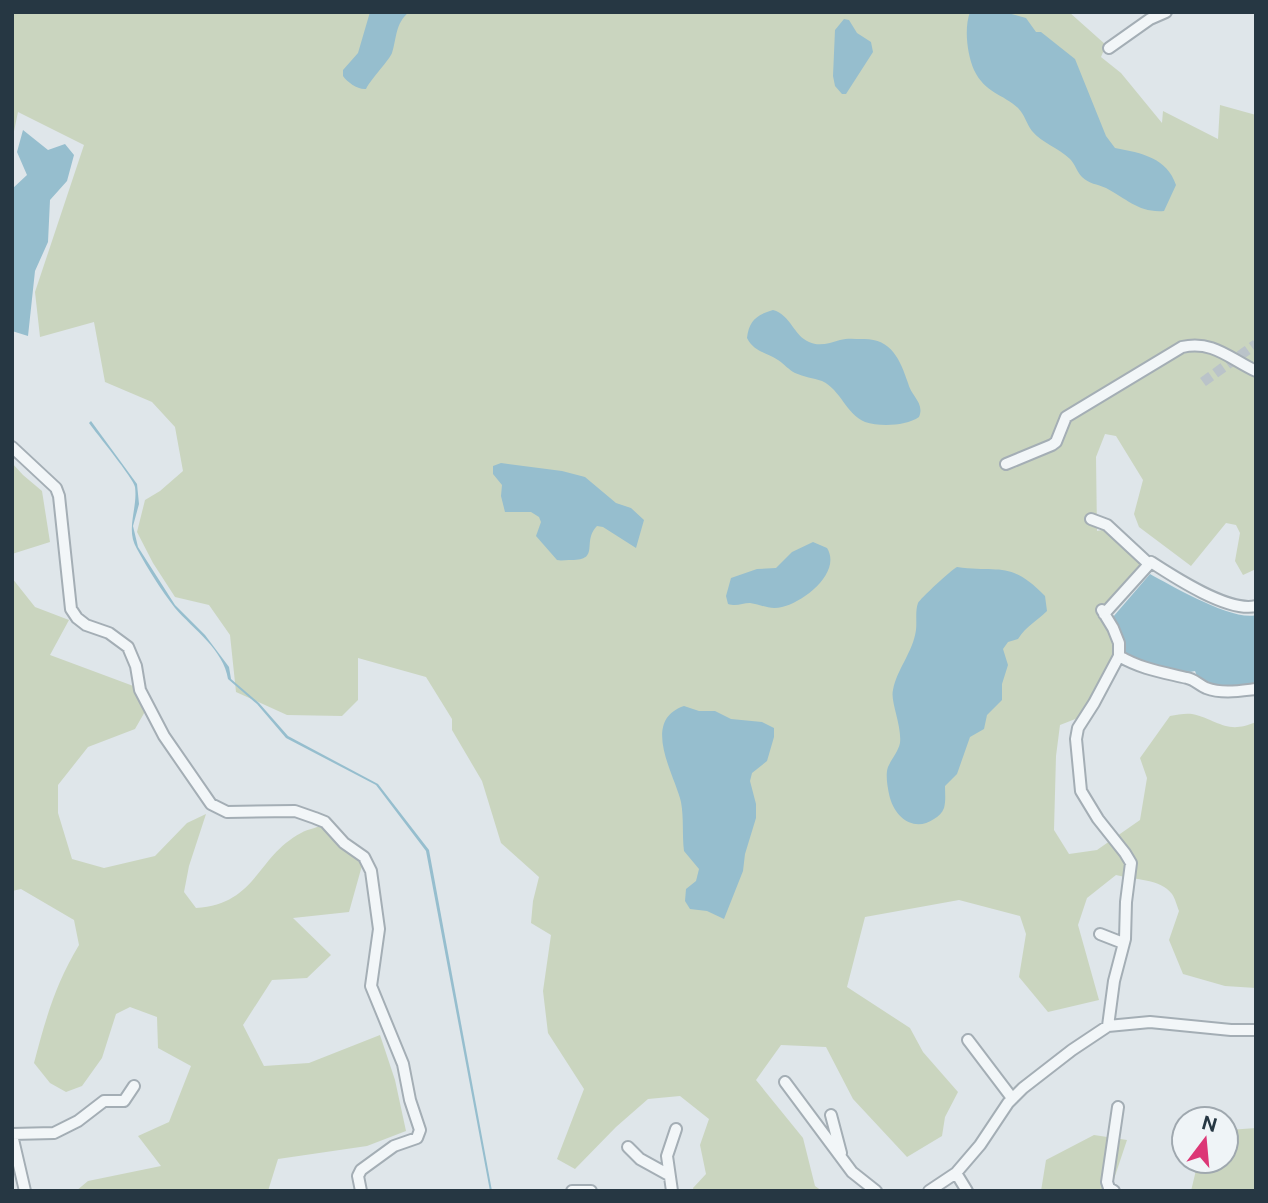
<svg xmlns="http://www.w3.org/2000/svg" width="1268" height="1203" font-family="'Public Sans',sans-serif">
<rect width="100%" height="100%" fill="#dfe6ea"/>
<path fill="#cad5bf" d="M 12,12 L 1069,12 L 1106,45 L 1101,57 L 1121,73 L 1162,123 L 1163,111 L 1218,139 L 1220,105 L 1256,115 L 1256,569 L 1243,575 L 1235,561 L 1240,533 L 1236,525 L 1226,523 L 1191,566 L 1139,527 L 1134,514 L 1143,480 L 1116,436 L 1105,434 L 1096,457 L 1097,531 L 1107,529 L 1143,565 L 1100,613 L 1113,636 L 1116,656 L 1083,716 L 1060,725 L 1056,756 L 1054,830 L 1069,854 L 1097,850 L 1140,820 L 1147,778 L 1140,758 L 1170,716 C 1177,715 1185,713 1192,714 C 1219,720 1226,735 1256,722 L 1256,988 L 1225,986 L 1183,974 L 1169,940 L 1179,911 C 1177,906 1175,898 1172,894 C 1160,878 1133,880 1116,875 L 1087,898 L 1078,925 L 1099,1000 L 1048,1012 L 1019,977 L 1026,934 L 1020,916 L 959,900 L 865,917 L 847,987 L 910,1028 L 923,1052 L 958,1092 L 945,1117 L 942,1136 L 907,1157 L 853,1099 L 826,1047 L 781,1045 L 756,1080 L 803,1138 L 815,1186 L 822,1191 L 694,1191 L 693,1188 L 706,1174 L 700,1145 L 709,1119 L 680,1096 L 648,1099 L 616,1127 L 575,1169 L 557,1159 L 584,1089 L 548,1033 L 543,991 L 551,935 L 531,923 L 533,901 L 539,877 L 501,843 L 482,781 L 452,730 L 452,719 L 426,677 L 358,658 L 358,700 L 342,716 L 287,715 L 236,692 L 230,635 L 209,605 L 175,597 L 153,563 L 137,532 L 145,500 L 160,491 L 183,471 L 175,427 L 152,402 L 105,382 L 94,322 L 40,337 L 35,292 L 84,145 L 18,112 L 12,141 Z
M 12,463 L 23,475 L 42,491 L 50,542 L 12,554 Z
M 12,578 L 35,607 L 69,620 L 50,655 L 136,687 L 147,708 L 135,729 L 88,747 L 58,785 L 58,813 L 72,859 L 104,868 L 155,856 L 187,823 L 206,814 L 189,866 L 184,892 L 196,908 C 257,904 256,857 301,833 C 308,829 319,827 327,824 L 363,862 L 349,912 L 293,918 L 331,955 L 307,978 L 272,980 L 243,1025 L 264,1066 L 309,1063 L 380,1035 L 395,1080 L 406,1131 L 367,1146 L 278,1159 L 268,1191 L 76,1191 L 88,1181 L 161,1166 L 138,1136 L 169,1122 L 191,1066 L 158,1048 L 157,1017 L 130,1007 L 116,1014 L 102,1058 L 82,1086 L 66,1092 L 50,1083 L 34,1063 C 46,1018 55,985 79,945 L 74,920 L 21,889 L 12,891 Z
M 1256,1128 L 1256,1191 L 1191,1191 L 1197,1166 L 1201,1161 L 1226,1161 L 1226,1133 L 1229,1130 Z
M 1094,1135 L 1127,1140 L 1110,1191 L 1041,1191 L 1046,1160 Z"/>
<path fill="#96bece" d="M 370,12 L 409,12 C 395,24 397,37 392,53 C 390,59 371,79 366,89 C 358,90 347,82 343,76 L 343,70 L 358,53 Z
M 970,12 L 1004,12 L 1026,18 L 1036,32 L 1041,32 L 1075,59 L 1106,136 L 1115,148 C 1142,153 1167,158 1176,185 L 1164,211 C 1139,213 1127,199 1106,188 C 1097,184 1089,184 1082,177 C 1077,172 1075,164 1070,159 C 1059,148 1042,143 1032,131 C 1026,123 1025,115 1018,108 C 1003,94 985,93 974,70 C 967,54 964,28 970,12 Z
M 844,19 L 849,20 L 857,33 L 871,42 L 873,52 L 846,94 L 842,94 L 835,86 L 833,76 L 835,30 Z
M 23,130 L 48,150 L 65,144 L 74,155 L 67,181 L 50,200 L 48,242 L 35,271 L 28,336 L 12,331 L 12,189 L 27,175 L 17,152 Z
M 773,310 C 791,315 793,335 809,342 C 819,347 830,343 840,340 C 847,338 855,339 862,339 C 891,338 900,359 908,383 C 911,396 925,403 919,417 C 906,426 880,427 865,422 C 846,414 841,390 822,381 C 813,378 804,377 795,373 C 789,370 784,364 778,360 C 766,352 754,352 747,338 C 749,321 756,315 773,310 Z
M 91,421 L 137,484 L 139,504 L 133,526 L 138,547 L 175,605 L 205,635 L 229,667 L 231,679 L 259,703 L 288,736 L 378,784 L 429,850 L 492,1191 L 490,1191 L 426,851 L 376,785 L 286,738 L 257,704 L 228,679 C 224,650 193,629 175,608 C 161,590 148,569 137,549 C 125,529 138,509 135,487 C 134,479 96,433 89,423 Z
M 501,463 L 562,471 L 585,477 L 616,503 L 631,508 L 644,520 L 636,548 L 603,527 L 597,526 C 581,542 602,561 569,560 C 565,560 561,561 557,560 L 536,536 L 541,522 L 539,517 L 531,512 L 505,512 L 501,496 L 502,485 L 493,474 L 493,466 Z
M 813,542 L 827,548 C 842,572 804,602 782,607 C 770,610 762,605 750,603 C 742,603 737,607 728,604 L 726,596 L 731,578 L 757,569 L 776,568 L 792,552 Z
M 957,567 C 1000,573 1010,560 1045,596 L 1047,611 C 1036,622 1027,625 1018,639 L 1008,642 L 1003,649 L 1008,665 L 1002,684 L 1002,700 L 987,715 L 984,729 L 970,737 L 957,774 L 945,786 C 945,793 946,801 944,808 C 942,813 939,816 934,819 C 915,832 896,819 890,798 C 888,790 885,775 888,767 C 892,758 898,752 900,743 C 902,725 890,701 893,690 C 897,669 913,652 916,630 C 917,621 915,611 918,603 C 920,599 952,569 957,567 Z
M 1150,574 C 1170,585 1234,622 1256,615 L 1256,687 C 1235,688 1204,696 1195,671 C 1169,677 1145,667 1124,653 L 1117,626 L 1113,617 Z
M 684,706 L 699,711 L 715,711 L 731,719 L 762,722 L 774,728 L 774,737 L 767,761 L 752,773 L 750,781 L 756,804 L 756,818 L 745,854 L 743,871 L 724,919 L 707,911 L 690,909 L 685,901 L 686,889 L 696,881 L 699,869 L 684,851 C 682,834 684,819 681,802 C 675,775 640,721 684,706 Z"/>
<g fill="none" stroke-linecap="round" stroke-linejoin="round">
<path stroke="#bac3c9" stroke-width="10" stroke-dasharray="10 5" stroke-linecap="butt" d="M 1203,382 L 1256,344"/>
<g stroke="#a4aeb5" stroke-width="14">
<path id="minor" d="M 1109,48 L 1150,19 L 1166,12
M 12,447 L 56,488 L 59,496 L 71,609 L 77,618 L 86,625 L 109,633 L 128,647 L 136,666 L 140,690 L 164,736 L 211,804 L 227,812 L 295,811 L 315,818 L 325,822 L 344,843 L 364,857 L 371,871 L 379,929 L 371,986 L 403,1064 L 410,1100 L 420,1130 L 417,1138 L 394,1146 L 361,1170 L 358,1176 L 361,1191
M 1006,464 L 1052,445 L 1056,442 L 1066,417 L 1182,347 C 1213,340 1230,359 1256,371
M 1091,519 L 1107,525 L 1149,564
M 1102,610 L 1113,628 L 1119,643 L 1119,656 L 1094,703 L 1078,728 L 1076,739 L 1081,791 L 1098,819 L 1125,853 L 1131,863 L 1126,902 L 1125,939 L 1114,981 L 1108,1026
M 1104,614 L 1151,562 C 1174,577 1229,613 1256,606
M 1119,656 C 1141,669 1162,672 1187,678 C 1194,679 1199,685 1206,688 C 1222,694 1239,691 1256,689
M 1100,934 L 1123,943
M 968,1040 L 1012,1098
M 785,1082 L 852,1172 L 876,1191
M 831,1115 L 841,1153
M 12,1134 L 54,1133 L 78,1121 L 104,1101 L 124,1101 L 134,1086
M 12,1135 L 25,1191
M 628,1147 L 640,1159 L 669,1175
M 956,1173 L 967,1191
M 572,1191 L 591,1191
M 672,1191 L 667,1156 L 676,1129
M 929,1191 L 956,1173 L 980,1145 L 1008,1103 L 1023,1088 L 1072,1050 L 1108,1026 L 1150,1022 L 1231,1030 L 1256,1030
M 1114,1191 L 1109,1188 L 1107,1182 L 1118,1107"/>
</g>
<use href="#minor" stroke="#f2f6f8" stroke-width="10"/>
</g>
<rect width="1268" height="1203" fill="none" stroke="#263743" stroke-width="28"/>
<g transform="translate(1205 1140) rotate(16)"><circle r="33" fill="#eff4f7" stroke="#9fa8af" stroke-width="2"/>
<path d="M0-5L12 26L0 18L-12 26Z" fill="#dc3776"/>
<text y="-10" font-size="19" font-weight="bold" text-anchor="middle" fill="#263743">N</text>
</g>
</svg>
